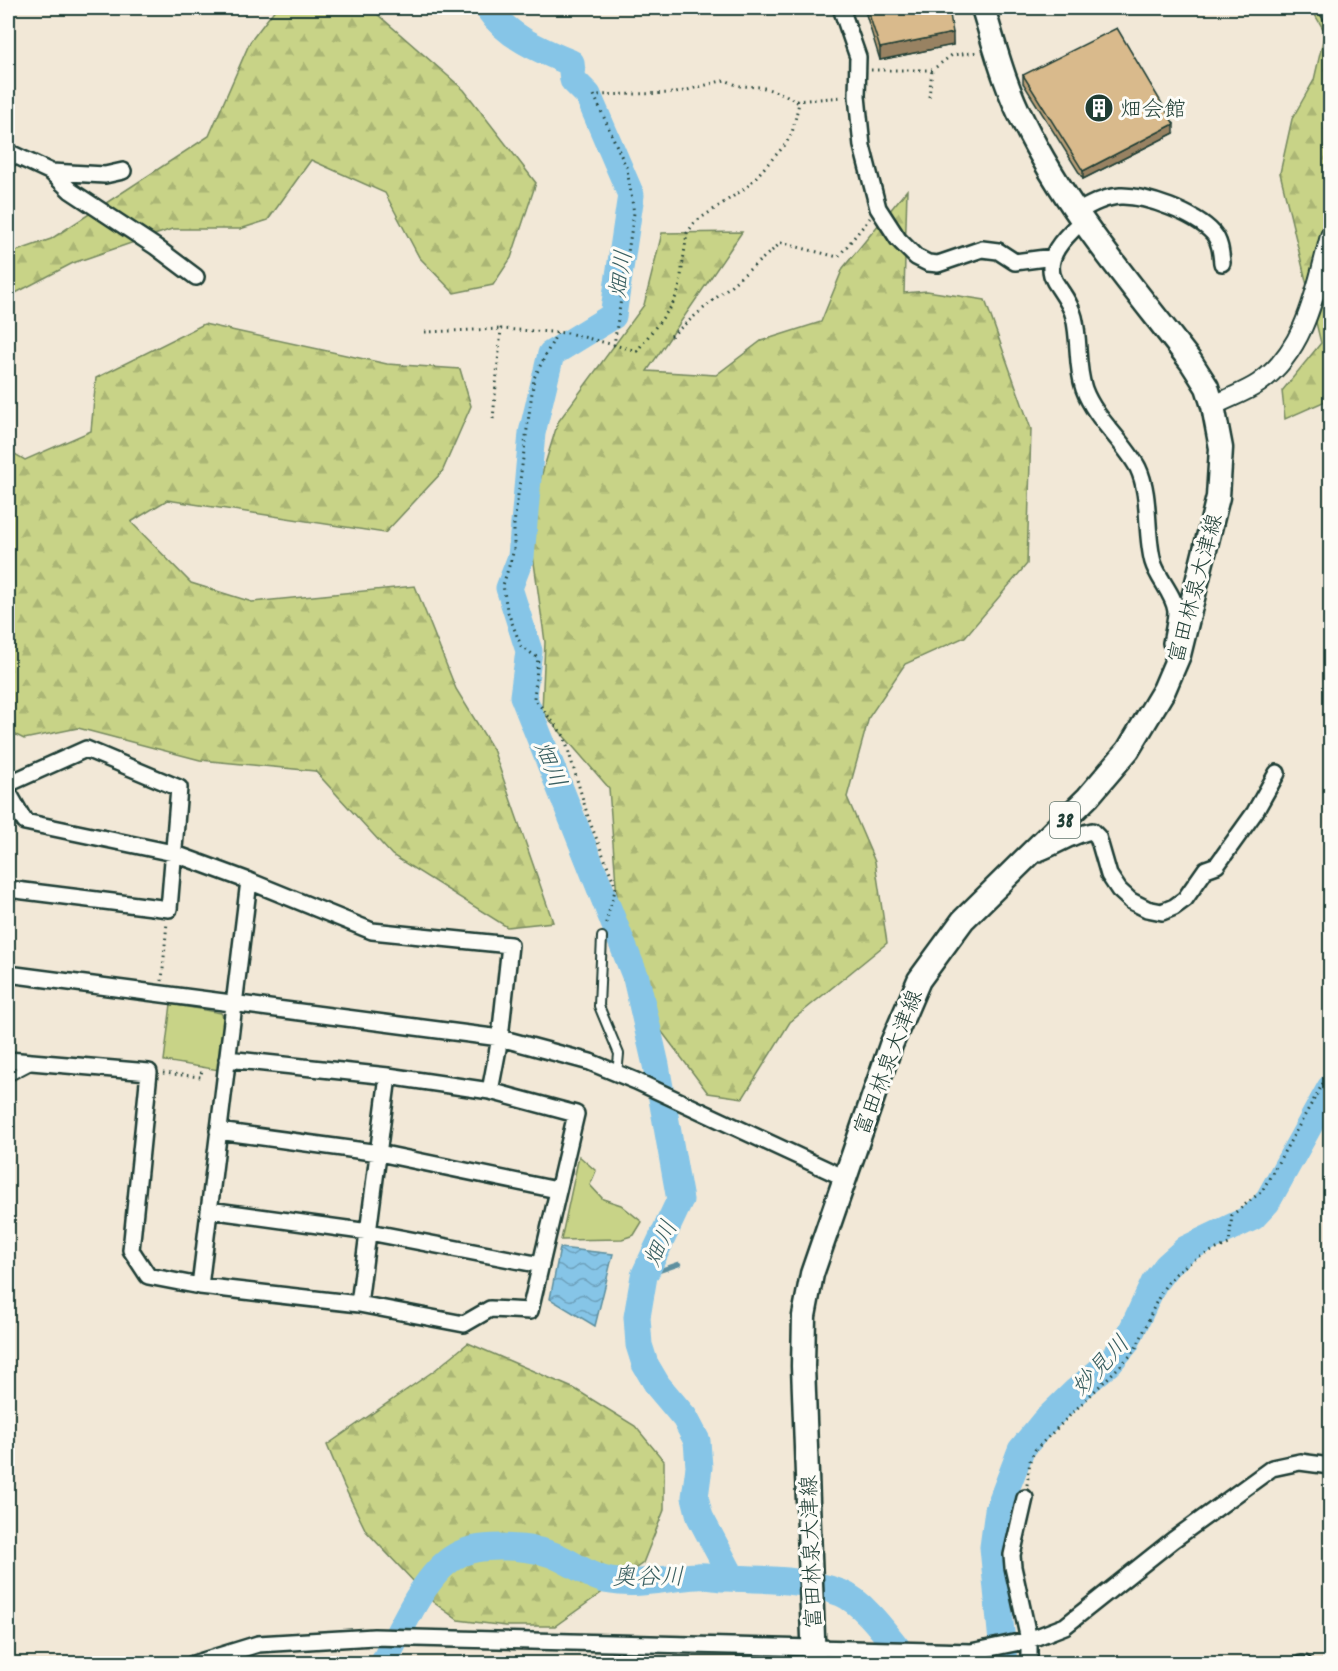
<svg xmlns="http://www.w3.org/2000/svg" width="1338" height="1671" font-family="Dekko,'Klee One',sans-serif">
<defs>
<pattern id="forest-firs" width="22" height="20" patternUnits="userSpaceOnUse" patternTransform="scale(1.5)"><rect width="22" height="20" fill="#c8d387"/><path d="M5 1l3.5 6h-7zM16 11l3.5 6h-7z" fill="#abb675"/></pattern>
<pattern id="water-waves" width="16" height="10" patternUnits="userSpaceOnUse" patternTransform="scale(1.5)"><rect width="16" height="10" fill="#86c5e7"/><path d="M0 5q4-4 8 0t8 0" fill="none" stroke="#6da1bc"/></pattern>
</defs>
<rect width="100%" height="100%" fill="#f2e8d7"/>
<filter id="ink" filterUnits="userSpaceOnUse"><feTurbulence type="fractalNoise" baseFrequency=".0167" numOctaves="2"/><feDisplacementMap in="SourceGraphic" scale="12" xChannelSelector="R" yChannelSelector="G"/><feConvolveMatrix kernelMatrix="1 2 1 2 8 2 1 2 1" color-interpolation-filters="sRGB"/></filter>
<g filter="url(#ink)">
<path fill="url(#forest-firs)" stroke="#74885e" stroke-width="1.5" d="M 276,8 L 358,8 L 377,14 L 464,90 L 536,183 L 511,258 L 493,285 L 454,293 L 419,257 L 385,193 L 311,160 L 268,220 L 240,229 L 172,229 L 73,263 L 8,297 L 8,254 L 51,239 L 209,136 L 250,42 Z
M 1311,8 L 1330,8 L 1330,399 L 1285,419 L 1282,391 L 1321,343 L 1280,173 L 1292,119 L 1314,80 L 1325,32 Z
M 907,190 L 904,293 L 927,291 L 985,300 L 1031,429 L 1027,564 L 965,637 L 905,664 L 869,717 L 847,797 L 875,862 L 887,943 L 790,1022 L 743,1098 L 708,1093 L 623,980 L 609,788 L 542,711 L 545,642 L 528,519 L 558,422 L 644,305 L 662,233 L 742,232 L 647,371 L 716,375 L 761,341 L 821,322 L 843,268 Z
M 204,324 L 387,364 L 460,369 L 471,406 L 442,472 L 385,533 L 167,500 L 131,522 L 191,583 L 252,602 L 415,586 L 456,689 L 493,749 L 553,922 L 507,927 L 392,855 L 315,771 L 200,760 L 78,728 L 24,739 L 8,731 L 8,450 L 25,460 L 91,431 L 96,378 Z
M 468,1343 L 575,1389 L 635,1426 L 664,1461 L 664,1510 L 643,1563 L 555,1626 L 506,1626 L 458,1620 L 433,1602 L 366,1531 L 344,1486 L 327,1445 L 435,1370 Z"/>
<path fill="#c8d387" stroke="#74885e" stroke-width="1.5" d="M 171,1004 L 221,1013 L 225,1020 L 219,1070 L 164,1061 Z
M 579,1156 L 596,1171 L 590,1185 L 603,1199 L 621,1205 L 642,1222 L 634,1235 L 622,1239 L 561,1240 Z"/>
<path fill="url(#water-waves)" stroke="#5d8f9f" stroke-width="1.5" d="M 560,1248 L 613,1254 L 595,1326 L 550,1299 Z"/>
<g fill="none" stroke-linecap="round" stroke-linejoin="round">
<path stroke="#5d8f9f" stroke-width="4.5" d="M 644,1276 L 679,1264"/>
<path stroke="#86c5e7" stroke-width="27" d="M 488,8 C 507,37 540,50 571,63 L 573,80 L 588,95 L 631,195 L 613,316 L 551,354 L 532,433 L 521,557 L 509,588 L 529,651 L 523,696 L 636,978 L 656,1065 L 680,1200 L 644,1276 L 637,1317 L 639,1345 L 645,1364 L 658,1386 L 685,1418 L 697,1441 L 699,1467 L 695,1497 L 700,1517 L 732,1577
M 383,1664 C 400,1631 424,1574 456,1556 C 479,1542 534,1546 558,1557 C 576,1565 591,1578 611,1581 C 639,1586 670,1577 697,1576 C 706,1575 715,1578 724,1578 C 763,1579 804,1579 841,1593 C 866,1603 892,1643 910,1664
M 1004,1664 L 993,1547 L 998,1510 L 1021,1450 L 1043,1423 L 1076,1391 L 1109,1363 L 1126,1343 L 1154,1283 L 1167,1266 L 1186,1249 L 1253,1217 L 1267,1202 L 1330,1088"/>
<g stroke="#1f3d34" stroke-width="12">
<path id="service" d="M 1322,8 L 1330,20
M 602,937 L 599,1006 L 619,1054 L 617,1074
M 8,1077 L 31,1065"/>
</g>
<g stroke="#1f3d34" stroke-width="20">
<path id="minor" d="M 841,8 L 858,57 L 857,96 L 862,146 L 878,208 L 898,239 L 916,257 L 928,263 L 938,264 L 982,249 L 998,251 L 1015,262 L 1053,257
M 8,152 L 51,172 L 71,191 L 156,247 L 196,277
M 51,172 L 105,175 L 123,171
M 1077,212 C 1090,205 1104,197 1120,196 C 1145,195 1195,213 1213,233 C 1220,241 1221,252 1222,263
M 1082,221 C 1067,235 1041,258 1055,282 C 1062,293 1071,304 1074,317 C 1080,341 1076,366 1084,389 C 1095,419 1123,440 1138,468 C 1151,495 1145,533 1153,562 C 1158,579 1174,594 1176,611 C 1176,621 1173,633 1171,643 L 1177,653
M 8,784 L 86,749 L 179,788 L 169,909 L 8,889
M 8,792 L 25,822 L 173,853 L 249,881 L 372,931 L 510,945 L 500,1038 L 490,1091
M 1033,855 C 1053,849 1071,835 1092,831 L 1098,837 L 1109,875 L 1119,890 L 1131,901 L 1147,909 L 1162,912 L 1174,907 L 1185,899 L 1206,869 L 1217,865 L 1255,812 L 1277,773
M 8,974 L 500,1038 L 590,1062 L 636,1081 L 845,1178
M 8,1060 L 149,1072 L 131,1250 L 148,1276 L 200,1286 L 359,1304 L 464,1324 L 490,1309 L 530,1311 L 576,1114 L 490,1091 L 388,1076 L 227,1059
M 218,1131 L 379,1153 L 557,1190
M 209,1210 L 369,1232 L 541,1265
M 200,1286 L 249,881
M 359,1304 L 388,1076
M 1025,1498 L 1012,1555 L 1013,1567 L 1029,1640 L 1029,1664
M 193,1664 L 258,1644 L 374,1637 L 971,1652 L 1029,1640 L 1065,1626 L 1173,1540 L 1272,1468 L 1300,1462 L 1330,1466
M 1301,1664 L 1304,1664"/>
</g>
<g stroke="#1f3d34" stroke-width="22">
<path id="tertiary" d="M 1213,406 C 1228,398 1246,392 1259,383 C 1307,349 1316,288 1330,236"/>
</g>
<g stroke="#1f3d34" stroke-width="27">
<path id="primary" d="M 814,1664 L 803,1366 L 804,1316 L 812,1274 L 891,1045 L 919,980 L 963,920 L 1088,797 L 1128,750 L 1164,690 L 1179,655 L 1218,497 L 1221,448 L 1213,406 L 1207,387 L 1191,362 C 1132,285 1067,211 1024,123 C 1005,87 995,47 983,8"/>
</g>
<path stroke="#1f3d34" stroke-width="3" stroke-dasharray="1.5 4.5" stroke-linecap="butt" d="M 871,70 L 932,70 L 952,55 L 979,52
M 929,97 L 932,70
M 796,101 L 843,97
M 425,332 L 501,329
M 557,333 L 534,378 L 514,524 L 514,550 L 503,585 L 507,610 L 521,646 L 538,658 L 534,698 L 564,736 L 589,820 L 616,887 L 605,926
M 671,336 L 781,243 L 838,257 L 870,218
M 493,419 L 501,329 L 568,333 L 637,351 L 671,307 L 679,290 L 687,233 L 695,222 L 747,187 L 785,145 L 792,133 L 799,103 L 784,94 L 761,87 L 739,86 L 725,80 L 676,93 L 594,95 L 627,169 L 634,213 L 614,345
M 162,981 L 167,922
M 163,1073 L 201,1077 L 202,1067
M 1027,1485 L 1030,1461 L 1035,1450 L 1132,1354 C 1144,1336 1149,1315 1160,1295 C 1174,1267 1201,1255 1229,1244 L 1232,1215 L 1262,1191 L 1330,1071"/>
<use href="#service" stroke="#fdfcf7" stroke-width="8"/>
<use href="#minor" stroke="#fdfcf7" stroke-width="15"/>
<use href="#tertiary" stroke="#fdfcf7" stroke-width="18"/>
<use href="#primary" stroke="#fdfcf7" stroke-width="22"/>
</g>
<path fill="#bba078" stroke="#1f3d34" stroke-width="1.5" d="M 864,8 L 949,8 L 953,45 L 880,60 Z
M 1023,75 L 1174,133 L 1083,179 L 1023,83 Z"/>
<path fill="#988262" stroke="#1f3d34" stroke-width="1.5" d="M 953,33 L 953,45 L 880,60 L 880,48 Z
M 1174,124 L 1174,133 L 1083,179 L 1083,171 Z"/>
<path fill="#d9ba8c" stroke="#1f3d34" stroke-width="1.5" d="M 867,8 L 949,8 L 953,33 L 880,48 Z
M 1117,28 L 1174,124 L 1083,171 L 1023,75 Z"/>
</g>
<defs>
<g id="building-disc" transform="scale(1.5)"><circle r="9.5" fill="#1f3d34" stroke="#fdfcf7"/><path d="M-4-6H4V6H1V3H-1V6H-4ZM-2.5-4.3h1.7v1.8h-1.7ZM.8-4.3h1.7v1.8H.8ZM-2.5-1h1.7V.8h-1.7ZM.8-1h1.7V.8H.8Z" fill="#fff"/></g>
</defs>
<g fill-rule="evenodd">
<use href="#building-disc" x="1099" y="108"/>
</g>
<g text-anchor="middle" stroke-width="6" stroke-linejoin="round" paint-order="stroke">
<rect fill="#fdfcf7" stroke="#62766e" stroke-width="1.5" x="1050" y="802" width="30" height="36" rx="4.5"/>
<g font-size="21" font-weight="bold" fill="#1f3d34">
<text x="1065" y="827">38</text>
</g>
<g font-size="22" fill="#1f3d34" stroke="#fdfcf7" text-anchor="start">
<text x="1120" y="116">畑会館</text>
</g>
<g font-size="22" fill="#1f3d34" stroke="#fdfcf7">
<text transform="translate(1194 588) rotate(-75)" y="8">富田林泉大津線</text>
<text transform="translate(887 1062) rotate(-69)" y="8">富田林泉大津線</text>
<text transform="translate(810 1552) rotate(-92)" y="8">富田林泉大津線</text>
</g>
<g font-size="24" font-style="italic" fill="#395f61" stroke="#fdfcf7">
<text transform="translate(620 274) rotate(-82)" y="8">畑川</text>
<text transform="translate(551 764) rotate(68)" y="8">畑川</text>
<text transform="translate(660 1243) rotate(-65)" y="8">畑川</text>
<text transform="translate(1100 1365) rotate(-47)" y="8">妙見川</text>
<text x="648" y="1584">奥谷川</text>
</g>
</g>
<rect width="1338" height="1671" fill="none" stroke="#fdfcf7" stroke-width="30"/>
<rect x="15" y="15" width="1308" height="1641" fill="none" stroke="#1f3d34" stroke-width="2" filter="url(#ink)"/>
</svg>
